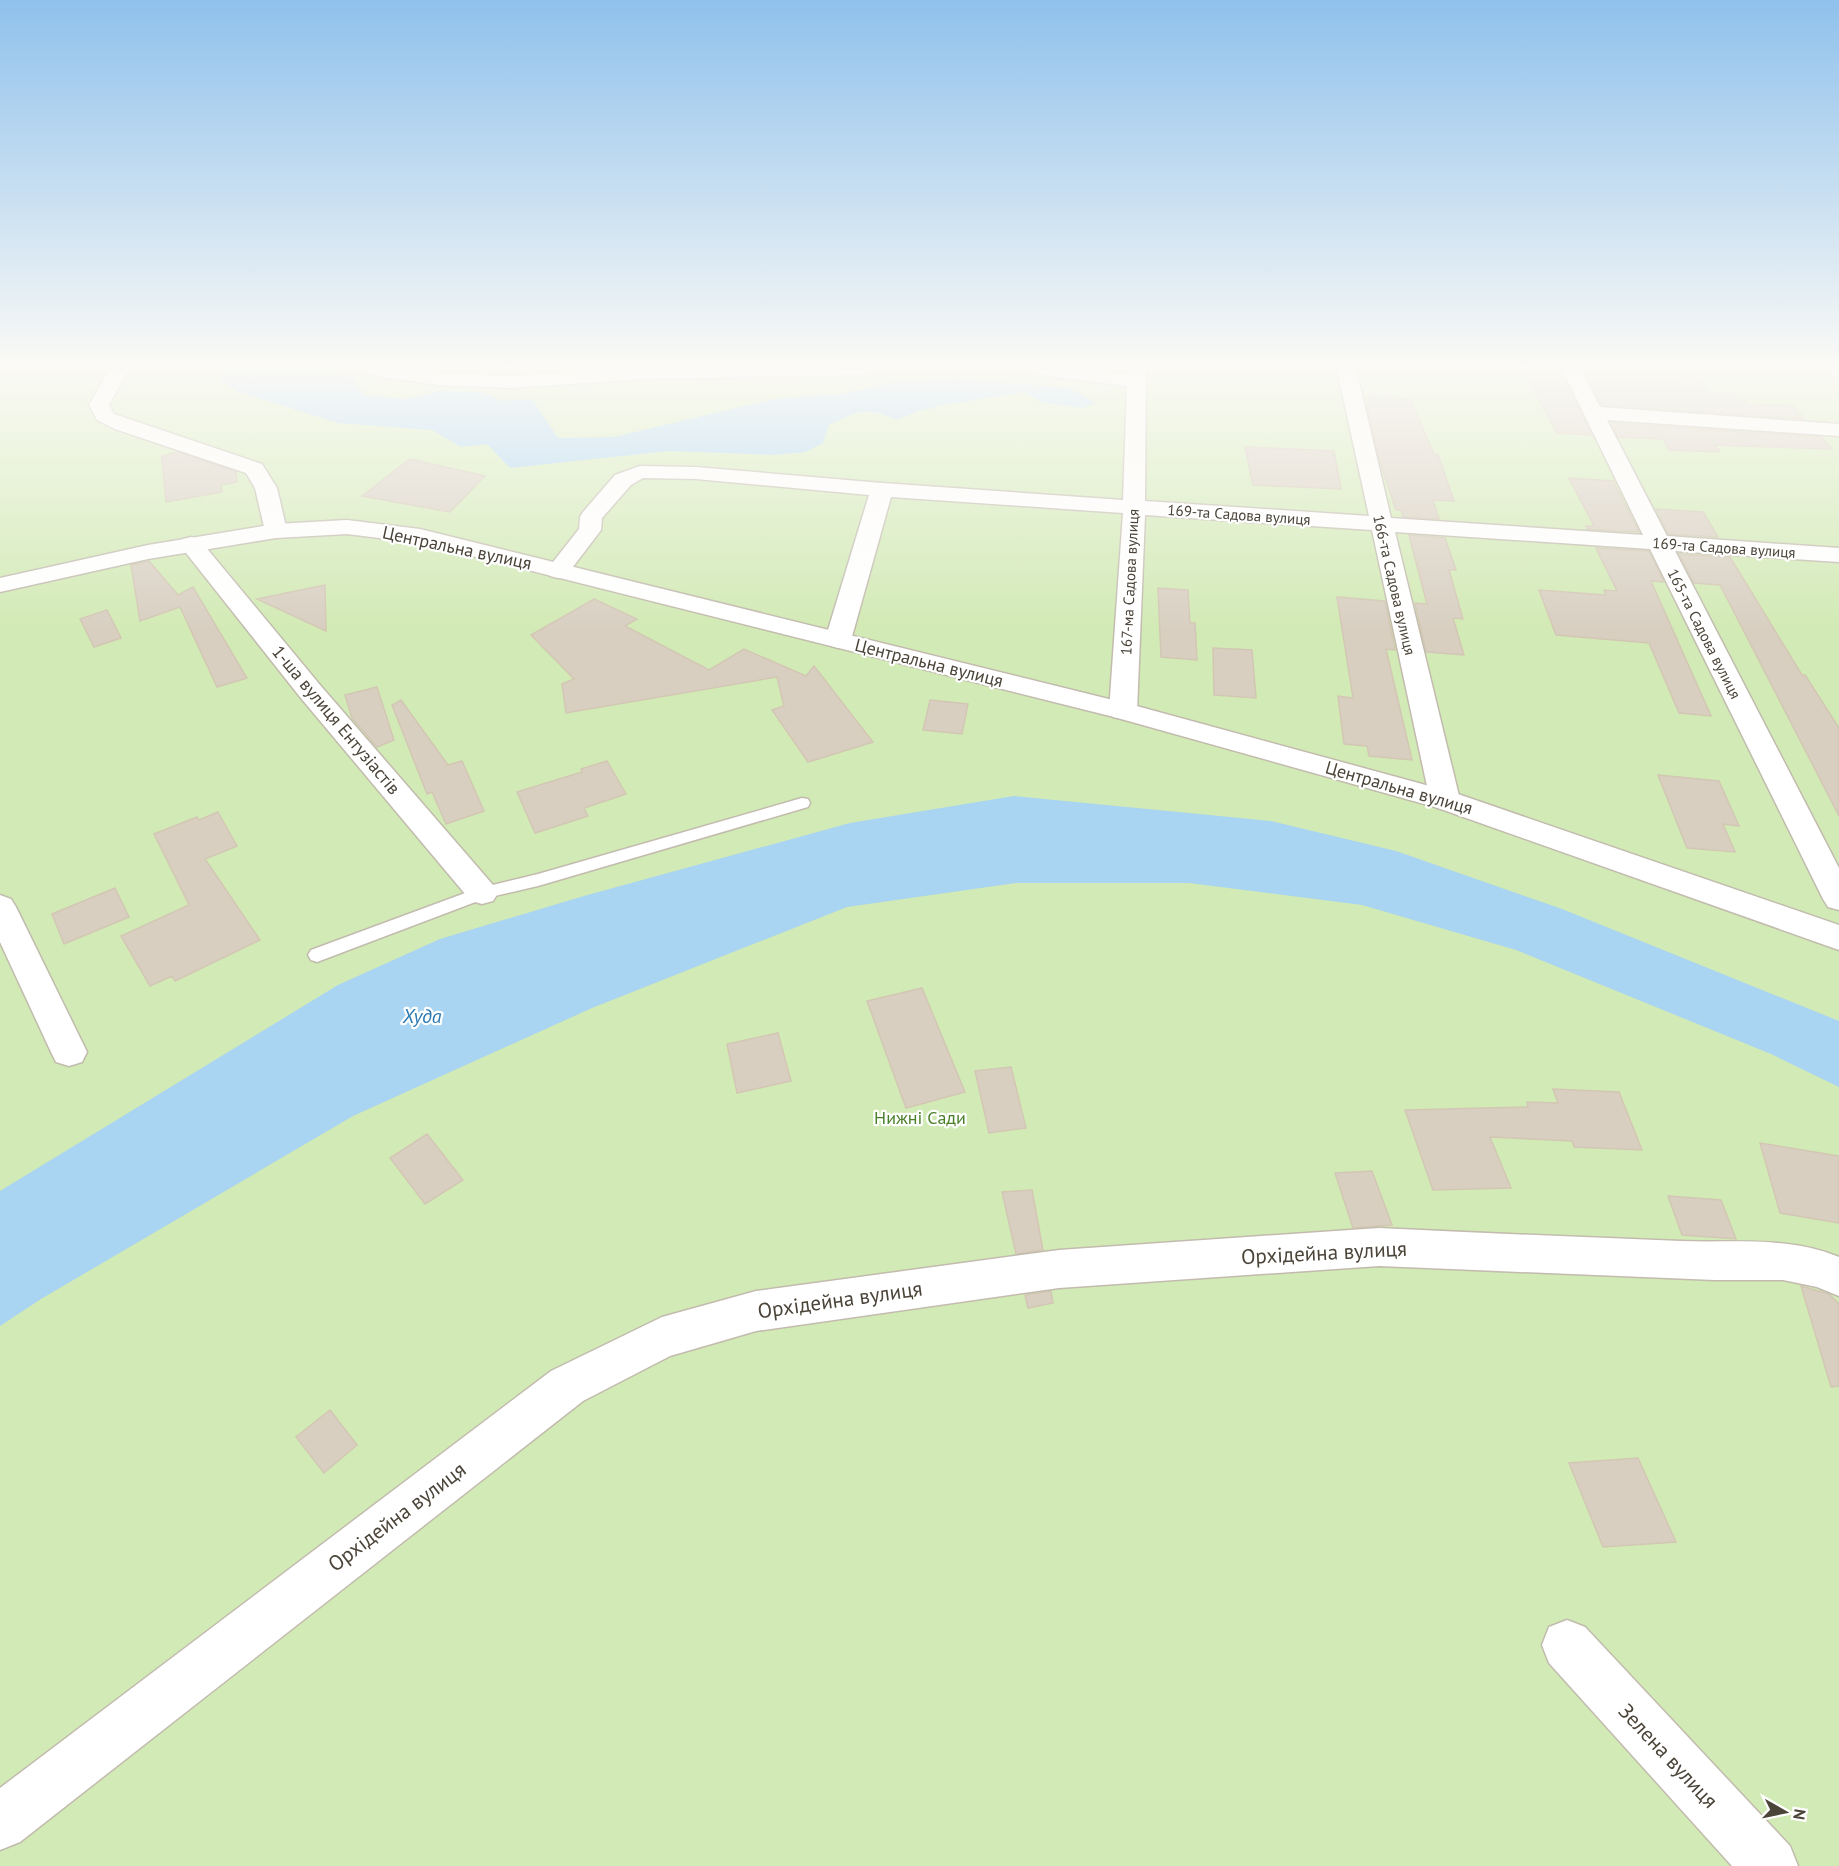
<svg xmlns="http://www.w3.org/2000/svg" width="1839" height="1866" font-family="'PT Sans',sans-serif">
<rect width="100%" height="100%" fill="#f6f3ec"/>
<path fill="#d2eab5" d="M 0,369 L 1839,369 L 1839,1866 L 0,1866 Z"/>
<path fill="#a9d4f2" d="M 232,369 C 273,369 312,368 352,377 L 364,395 L 406,399 L 440,391 L 483,392 L 500,401 L 532,399 L 558,438 L 614,437 L 773,399 L 840,394 L 892,383 L 954,379 L 1047,386 L 1069,388 L 1096,403 L 1083,408 L 1043,403 L 1024,392 L 939,406 L 919,411 L 897,420 C 867,406 857,411 829,425 L 823,443 L 805,452 L 775,455 L 669,451 L 510,468 L 487,444 L 461,447 L 432,430 L 338,423 L 239,392 L 221,381 L 222,374 Z
M 1014,796 L 1271,821 L 1396,851 L 1562,909 L 1839,1021 L 1839,1087 L 1771,1054 L 1516,950 L 1362,905 L 1189,883 L 1016,883 L 847,907 L 592,1008 L 353,1116 L 41,1299 L 0,1326 L 0,1191 L 338,985 L 440,939 L 584,896 L 850,823 Z"/>
<path fill="#d8cfc1" stroke="#d3c7b4" stroke-width="1.5" d="M 1523,369 L 1560,370 L 1592,435 L 1557,433 Z
M 1585,371 L 1697,377 L 1709,393 L 1733,394 L 1737,399 L 1745,399 L 1748,404 L 1793,406 L 1804,419 L 1601,405 Z
M 1365,397 L 1410,399 L 1434,454 L 1438,455 L 1454,501 L 1433,500 L 1439,519 L 1403,517 L 1401,510 L 1396,510 L 1379,459 Z
M 1611,423 L 1821,437 L 1832,449 L 1714,445 L 1720,452 L 1669,450 L 1663,439 L 1618,437 Z
M 1245,447 L 1334,451 L 1341,489 L 1253,485 Z
M 178,452 L 236,472 L 237,482 L 221,485 L 222,492 L 166,502 L 162,456 Z
M 410,459 L 485,476 L 450,512 L 362,496 Z
M 1569,478 L 1613,481 L 1639,532 L 1587,529 L 1586,526 L 1594,526 Z
M 1656,509 L 1703,512 L 1718,537 L 1668,534 Z
M 1409,535 L 1445,538 L 1456,570 L 1449,570 L 1463,619 L 1453,618 L 1464,655 L 1426,652 L 1415,603 L 1427,604 Z
M 1596,548 L 1649,551 L 1664,582 L 1651,581 L 1711,716 L 1679,713 L 1649,643 L 1556,635 L 1539,590 L 1606,595 L 1604,590 L 1617,591 Z
M 1679,554 L 1730,557 L 1802,675 L 1805,675 L 1839,728 L 1839,816 L 1720,585 L 1694,583 Z
M 149,561 L 178,595 L 193,587 L 247,678 L 217,687 L 180,607 L 140,621 L 131,565 Z
M 325,585 L 326,631 L 257,599 Z
M 1158,588 L 1188,590 L 1190,623 L 1195,623 L 1197,660 L 1161,657 Z
M 1337,597 L 1385,601 L 1395,650 L 1386,649 L 1412,760 L 1369,756 L 1367,746 L 1344,744 L 1338,696 L 1353,698 Z
M 594,599 L 637,619 L 625,626 L 709,670 L 744,649 L 806,676 L 814,666 L 873,742 L 808,762 L 772,710 L 784,706 L 777,677 L 566,713 L 562,684 L 574,679 L 531,635 Z
M 107,610 L 121,638 L 94,647 L 80,619 Z
M 1213,648 L 1252,650 L 1256,698 L 1214,695 Z
M 377,687 L 394,740 L 377,747 L 352,718 L 345,695 Z
M 401,700 L 448,765 L 462,761 L 484,811 L 446,824 L 432,792 L 427,794 L 392,705 Z
M 930,700 L 968,704 L 962,734 L 923,730 Z
M 607,761 L 626,794 L 584,808 L 588,816 L 535,833 L 517,792 L 582,772 L 581,769 Z
M 1658,775 L 1719,781 L 1739,826 L 1723,824 L 1735,852 L 1687,848 Z
M 218,812 L 237,846 L 205,859 L 260,940 L 175,981 L 172,976 L 150,986 L 121,936 L 189,905 L 154,834 L 197,817 L 199,820 Z
M 115,888 L 129,917 L 64,944 L 52,914 Z
M 922,988 L 965,1092 L 906,1108 L 867,1001 Z
M 778,1033 L 791,1081 L 737,1093 L 727,1044 Z
M 1011,1067 L 1026,1128 L 989,1133 L 975,1071 Z
M 1553,1089 L 1619,1092 L 1642,1150 L 1574,1147 L 1572,1141 L 1490,1137 L 1511,1188 L 1433,1190 L 1405,1110 L 1528,1107 L 1527,1102 L 1558,1103 Z
M 427,1134 L 463,1180 L 425,1204 L 390,1158 Z
M 1760,1143 L 1839,1156 L 1839,1223 L 1780,1213 Z
M 1372,1171 L 1392,1225 L 1353,1228 L 1335,1173 Z
M 1032,1190 L 1043,1250 L 1016,1254 L 1002,1192 Z
M 1668,1196 L 1721,1200 L 1736,1239 L 1682,1235 Z
M 1801,1286 L 1829,1294 L 1839,1304 L 1839,1386 L 1831,1387 Z
M 1051,1291 L 1053,1303 L 1028,1308 L 1025,1295 Z
M 330,1410 L 357,1445 L 324,1473 L 296,1437 Z
M 1638,1458 L 1676,1542 L 1603,1547 L 1569,1463 Z"/>
<g fill="none" stroke-linecap="round" stroke-linejoin="round">
<g stroke="#c2bbae" stroke-width="3">
<path id="service" d="M 802,798 L 808,799 L 810,803 L 808,807 L 538,886 L 486,898 L 317,962 L 311,960 L 308,955 L 311,950 L 476,889 L 538,874 Z"/>
</g>
<g stroke="#c2bbae" stroke-width="3">
<path id="minor" d="M 110,369 L 129,369 L 109,405 L 114,414 L 262,464 L 277,488 L 287,531 L 284,536 L 276,538 L 268,536 L 265,531 L 255,488 L 246,473 L 115,429 L 97,420 L 89,405 Z
M 364,369 L 413,369 L 438,373 L 512,376 L 612,369 L 872,369 L 870,373 L 863,375 L 658,378 L 512,388 L 438,385 L 373,375 L 366,373 Z
M 1034,369 L 1087,369 L 1127,375 L 1128,369 L 1146,369 L 1145,501 L 1369,516 L 1337,369 L 1356,369 L 1391,518 L 1643,535 L 1562,369 L 1581,369 L 1600,407 L 1839,424 L 1839,436 L 1607,420 L 1667,536 L 1839,548 L 1839,562 L 1675,551 L 1839,868 L 1839,910 L 1828,907 L 1823,899 L 1650,549 L 1395,532 L 1460,800 L 1455,807 L 1445,810 L 1435,807 L 1430,800 L 1372,530 L 1145,515 L 1137,711 L 1133,717 L 1123,719 L 1113,717 L 1109,711 L 1123,513 L 891,497 L 851,640 L 847,645 L 838,648 L 829,645 L 825,640 L 869,495 L 696,479 L 643,478 L 631,485 L 602,518 L 601,530 L 566,576 L 558,578 L 550,576 L 546,571 L 579,529 L 580,517 L 583,512 L 615,475 L 640,466 L 696,467 L 882,483 L 1123,500 L 1127,386 L 1043,375 L 1036,373 Z
M 1828,369 L 1839,369 L 1839,378 L 1832,376 Z
M 191,537 L 199,539 L 320,685 L 493,885 L 498,893 L 493,901 L 482,904 L 471,901 L 300,697 L 179,544 L 183,539 Z
M 0,895 L 11,899 L 16,907 L 87,1052 L 82,1062 L 69,1066 L 56,1062 L 51,1052 L 0,942 Z
M 1379,1228 C 1480,1233 1580,1237 1681,1241 C 1733,1243 1789,1236 1839,1257 L 1839,1296 L 1817,1287 L 1783,1280 L 1715,1280 L 1379,1266 L 1059,1288 L 756,1331 L 670,1356 L 583,1401 L 20,1842 L 0,1850 L 0,1788 L 551,1371 L 662,1317 L 756,1291 L 1059,1250 Z
M 1567,1620 L 1585,1627 L 1790,1846 L 1798,1866 L 1732,1866 L 1549,1663 L 1542,1645 L 1549,1627 Z"/>
</g>
<g stroke="#c2bbae" stroke-width="3">
<path id="tertiary" d="M 347,520 L 420,529 L 1133,705 L 1455,793 L 1839,925 L 1839,950 L 1435,807 L 1114,717 L 420,543 L 347,534 L 276,538 L 148,559 L 0,592 L 0,578 L 148,545 L 276,524 Z"/>
</g>
<use href="#service" fill="#fff" fill-rule="evenodd"/>
<use href="#minor" fill="#fff" fill-rule="evenodd"/>
<use href="#tertiary" fill="#fff" fill-rule="evenodd"/>
</g>
<linearGradient id="sky" x2="0" y2="1"><stop stop-color="#8fc1ec"/><stop offset="0.58" stop-color="#fbfaf6"/><stop offset="1" stop-color="#fbfaf6" stop-opacity="0"/></linearGradient>
<rect width="1839" height="631" fill="url(#sky)"/>
<g text-anchor="middle" stroke-width="4.5" stroke-linejoin="round" paint-order="stroke">
<g font-size="15" fill="#4b4439" stroke="#fff">
<text transform="translate(1239 515) rotate(4)" y="5">169-та Садова вулиця</text>
<text transform="translate(1724 548) rotate(4)" y="5">169-та Садова вулиця</text>
<text transform="translate(1130 582) rotate(-87)" y="5">167-ма Садова вулиця</text>
<text transform="translate(1394 585) rotate(77)" y="5">166-та Садова вулиця</text>
<text transform="translate(1704 634) rotate(63)" y="5">165-та Садова вулиця</text>
</g>
<g font-size="18" fill="#4b4439" stroke="#fff">
<text transform="translate(457 548) rotate(12)" y="6">Центральна вулиця</text>
<text transform="translate(929 663) rotate(14)" y="6">Центральна вулиця</text>
<text transform="translate(336 720) rotate(50)" y="6">1-ша вулиця Ентузіастів</text>
<text transform="translate(1399 788) rotate(16)" y="6">Центральна вулиця</text>
</g>
<g font-size="18" fill="#4a7f2a" stroke="#fff">
<text x="920" y="1124">Нижні Сади</text>
</g>
<g font-size="20" font-style="italic" fill="#2e7ab2" stroke="#fff">
<text x="422" y="1023">Худа</text>
</g>
<g font-size="21" fill="#4b4439" stroke="#fff">
<text transform="translate(1324 1253) rotate(-3)" y="7">Орхідейна вулиця</text>
<text transform="translate(840 1300) rotate(-8)" y="7">Орхідейна вулиця</text>
<text transform="translate(397 1517) rotate(-37)" y="7">Орхідейна вулиця</text>
<text transform="translate(1668 1756) rotate(47)" y="7">Зелена вулиця</text>
</g>
</g>
<g transform="translate(1785 1812) rotate(99)" stroke="#ffffff" stroke-width="4.5" paint-order="stroke">
<path d="M0-4.5L10 22L0 15L-10 22Z" fill="#4b4439"/>
<text y="-9" font-size="16" font-weight="bold" text-anchor="middle" fill="#4b4439">N</text>
</g>
</svg>
